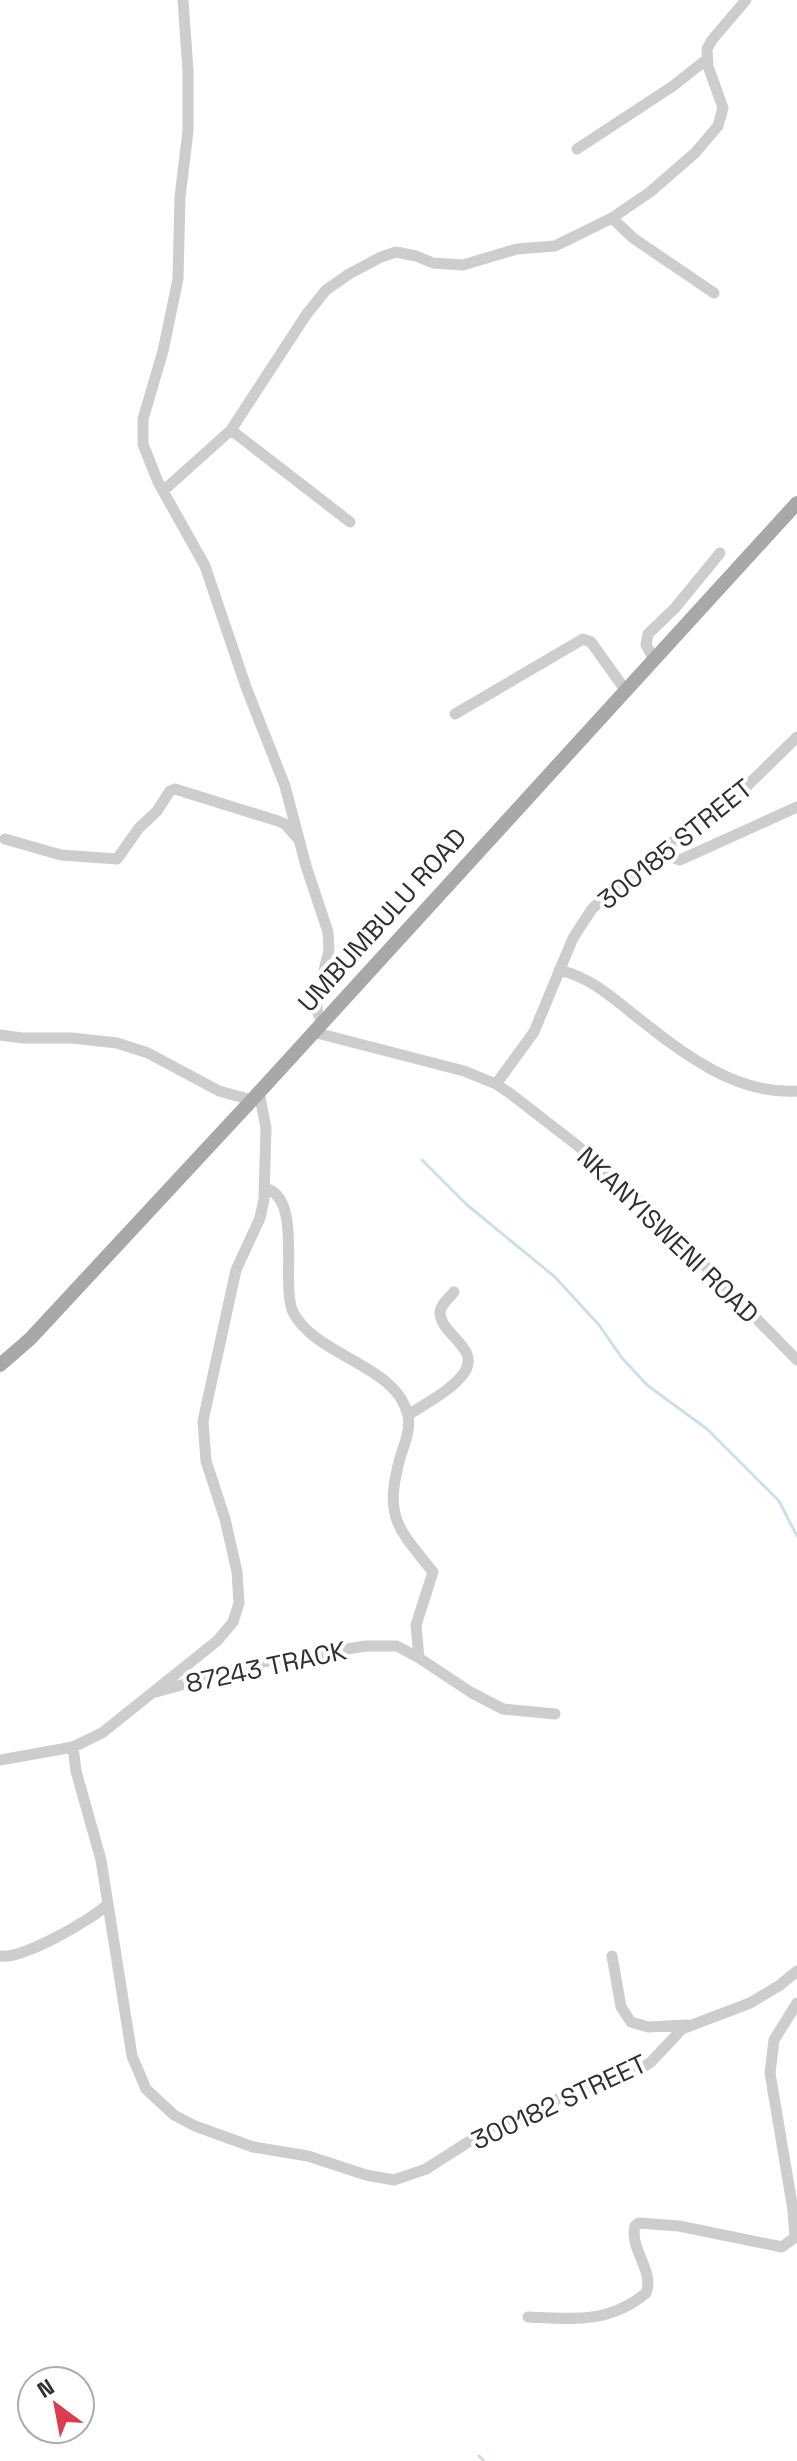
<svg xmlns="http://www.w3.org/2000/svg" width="797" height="2461" font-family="'Space Grotesk',sans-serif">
<rect width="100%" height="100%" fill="#fff"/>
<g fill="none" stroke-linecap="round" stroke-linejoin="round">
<path stroke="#cce0eb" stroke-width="3" d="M 422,1160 L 466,1204 L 555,1277 L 599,1325 L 622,1358 L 647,1385 L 707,1429 L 779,1501 L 797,1536
M 479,2456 L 484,2461"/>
<path stroke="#cdcdcd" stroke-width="11" d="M 183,0 L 188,71 L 188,131 L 180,197 L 178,279 L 163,351 L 143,419 L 143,444 L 158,482 L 205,566 L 246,687 L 285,786 L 306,866 L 328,932 L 329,950 L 317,999 L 317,1011 L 322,1022
M 577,149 L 673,86 L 707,59
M 612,218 L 633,238 L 714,293
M 231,430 L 350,522
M 163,491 L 231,430 L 306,315 L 326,290 L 349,274 L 381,257 L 396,252 L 416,256 L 433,263 L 463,265 L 517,249 L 555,246 L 612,218 L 650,192 L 695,153 L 718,126 L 723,108 L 708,66 L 707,49 L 712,40 L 746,0
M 654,659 L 646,645 L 648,634 L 675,608 L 720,553
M 455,714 L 583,639 L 591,642 L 626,691
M 5,839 L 61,855 L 117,859 L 139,828 L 157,811 L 170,791 L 175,789 L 278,821 L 285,824 L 299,840
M 659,852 L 680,860 L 797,807
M 559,970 C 591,978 608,994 633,1014 C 680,1051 734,1095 797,1091
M 313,1032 L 464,1071 L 496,1084 L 511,1094 L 578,1146 L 655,1215 L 797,1360
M 0,1035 L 22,1038 L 72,1038 L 117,1043 L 148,1053 L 219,1091 L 252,1100
M 496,1084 L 534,1032 L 573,938 L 592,909 L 626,877 L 746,787 L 797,737
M 264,1188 C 304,1196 280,1284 293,1312 C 316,1357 398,1365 408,1416 C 411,1430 404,1445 400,1458 C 384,1518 397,1527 433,1572 L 416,1625 L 419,1658
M 408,1415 C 426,1403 451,1391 464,1373 C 481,1348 441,1335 440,1313 C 440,1305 449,1298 454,1292
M 156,1692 L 262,1662 L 366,1646 L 397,1646 L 419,1658 L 472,1693 L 503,1709 L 555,1714
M 73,1747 L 76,1771 L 101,1860 L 132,2056 L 146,2089 L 174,2115 L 195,2126 L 253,2147 L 308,2156 L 366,2175 L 394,2180 L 426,2169 L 487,2130 L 512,2118 L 585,2088 L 639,2070 L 651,2062 L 682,2029 L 750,2003 L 780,1985 L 797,1971
M 0,1760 L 73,1747 L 102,1733 L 217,1641 L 233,1622 L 239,1603 L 237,1572 L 225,1519 L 206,1461 L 203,1421 L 236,1270 L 260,1218 L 264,1199 L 266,1128 L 259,1092
M 0,1956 C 21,1960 92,1920 108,1904
M 612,1956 L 621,2007 L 631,2022 L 648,2027 L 687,2025
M 797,2003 L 774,2040 L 770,2073 L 793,2210 L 797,2211
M 528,2317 C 572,2319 609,2324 646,2293 C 655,2271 629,2249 635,2226 L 639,2223 L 679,2226 L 782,2247 L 795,2237 L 793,2210"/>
<path stroke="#a8a8a8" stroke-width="14" d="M 0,1365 L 30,1339 L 252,1100 L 797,503"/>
</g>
<g text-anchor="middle" stroke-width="8" stroke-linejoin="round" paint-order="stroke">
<g font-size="26" fill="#303030" stroke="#fff">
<text transform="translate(675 844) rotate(-39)" y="9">300185 STREET</text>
<text transform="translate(382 920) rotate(-48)" y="9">UMBUMBULU ROAD</text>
<text transform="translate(668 1235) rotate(44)" y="9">NKANYISWENI ROAD</text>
<text transform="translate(266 1667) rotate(-12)" y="9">87243 TRACK</text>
<text transform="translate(559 2102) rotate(-25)" y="9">300182 STREET</text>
</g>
</g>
<g transform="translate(56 2405) rotate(328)"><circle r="38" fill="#ffffff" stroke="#acacac" stroke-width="2"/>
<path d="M0-6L14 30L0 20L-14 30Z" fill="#dd3b50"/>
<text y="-12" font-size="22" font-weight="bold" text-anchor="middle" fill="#303030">N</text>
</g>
</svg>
